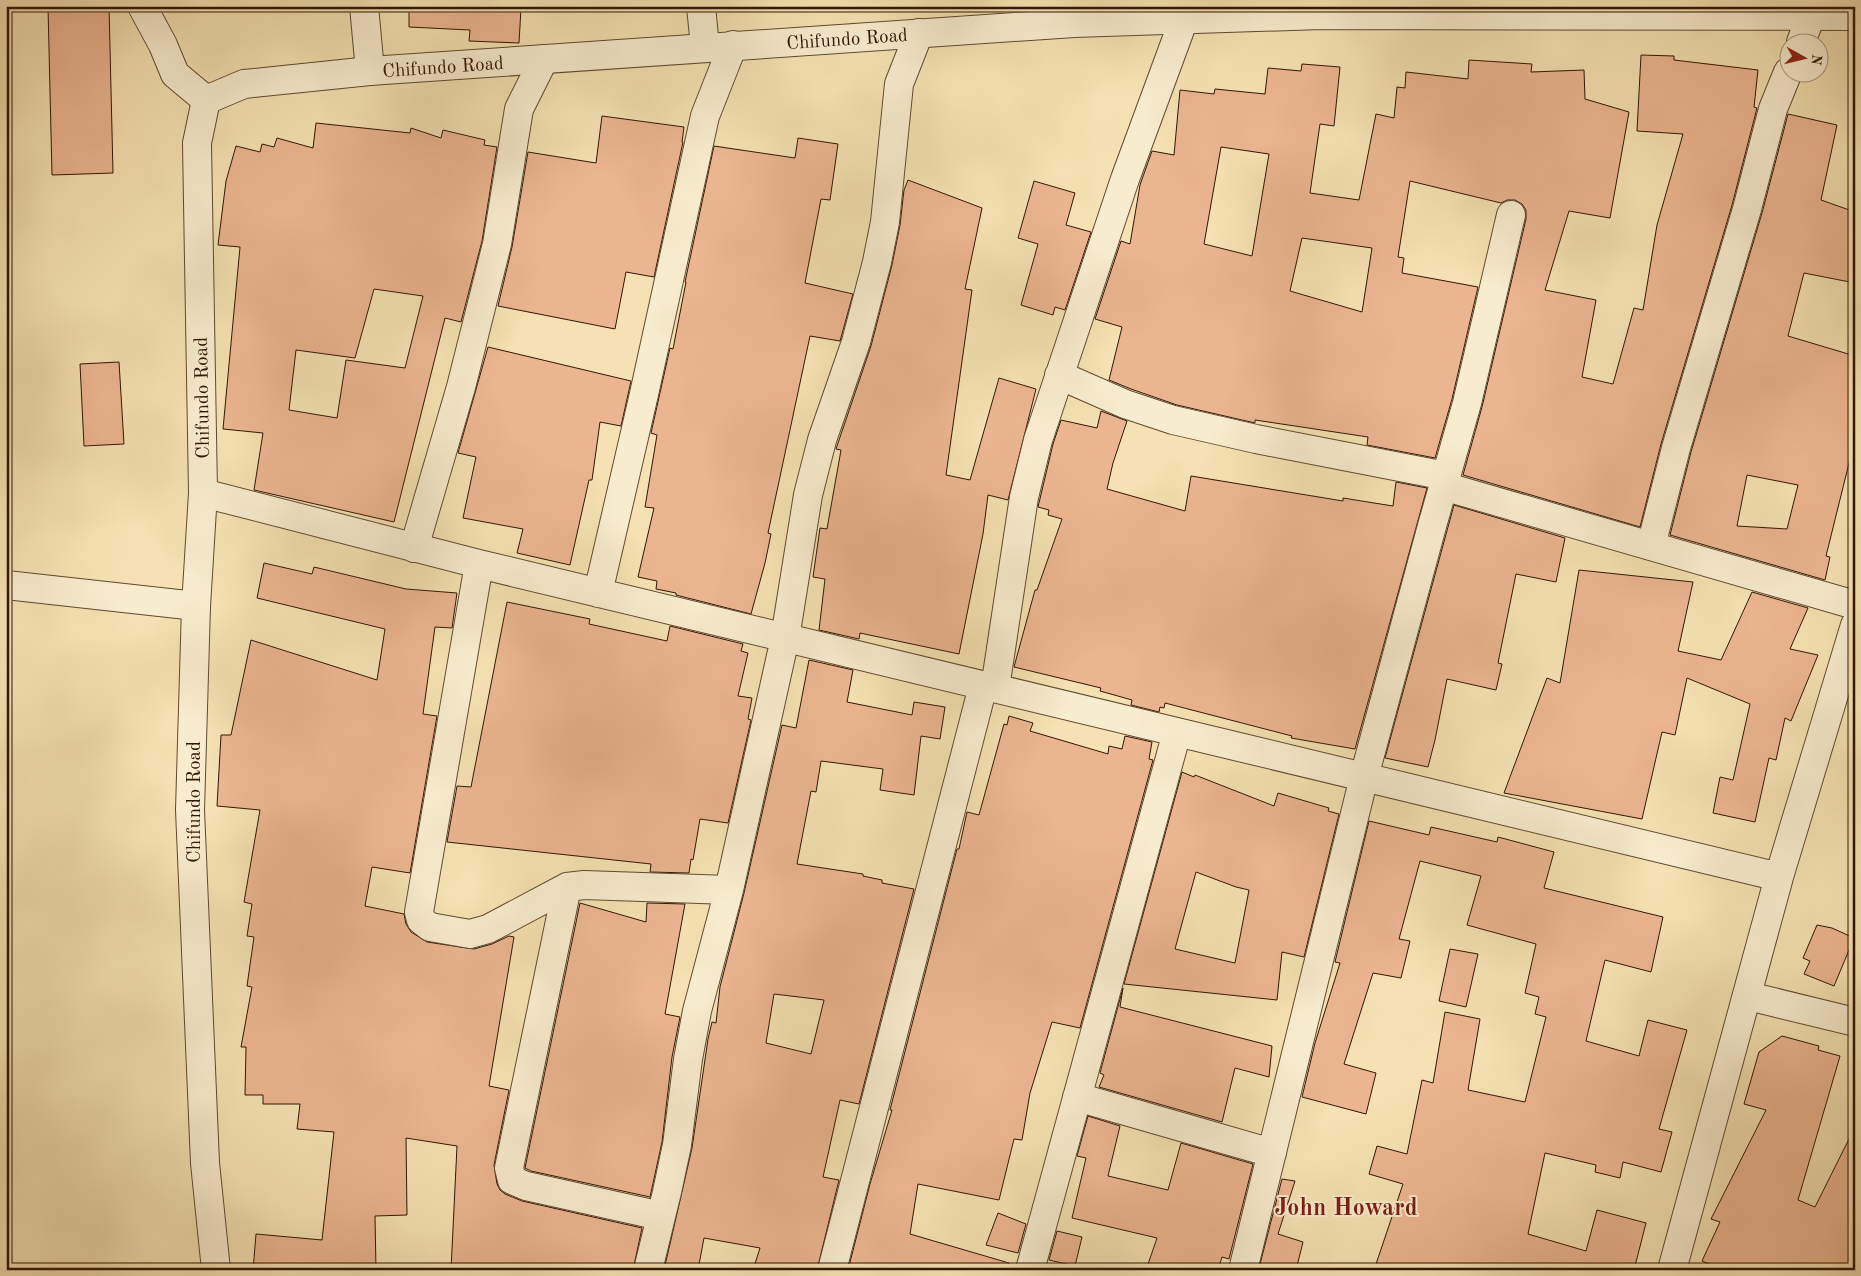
<svg xmlns="http://www.w3.org/2000/svg" width="1861" height="1276" font-family="'Old Standard TT',serif">
<rect width="100%" height="100%" fill="#f5e1b3"/>
<filter id="stains"><feTurbulence type="fractalNoise" baseFrequency=".004" numOctaves="4"/><feColorMatrix values="0 0 0 0 .2 0 0 0 0 .09 0 0 0 0 .02 0 0 0 .5 -.17"/></filter>
<radialGradient id="worn" r=".72"><stop offset=".6" stop-color="#630" stop-opacity="0"/><stop offset="1" stop-color="#630" stop-opacity=".3"/></radialGradient>
<path fill="#ebb591" stroke="#301606" fill-rule="evenodd" d="M 109,6 L 113,173 L 52,175 L 48,7 Z
M 409,6 L 521,8 L 519,43 L 469,41 L 470,30 L 409,27 Z
M 1641,55 L 1674,56 L 1674,60 L 1758,70 L 1754,107 L 1757,108 L 1732,205 L 1661,444 L 1640,527 L 1463,475 L 1482,407 L 1526,219 L 1526,210 L 1522,204 L 1515,200 L 1507,200 L 1501,203 L 1410,181 L 1398,257 L 1404,258 L 1402,273 L 1478,287 L 1452,399 L 1435,458 L 1367,445 L 1368,437 L 1255,420 L 1255,423 L 1177,405 L 1131,389 L 1109,380 L 1122,327 L 1095,319 L 1121,241 L 1130,244 L 1140,185 L 1152,151 L 1174,155 L 1180,90 L 1214,94 L 1215,89 L 1265,94 L 1268,68 L 1301,71 L 1302,64 L 1340,67 L 1334,126 L 1320,124 L 1310,193 L 1359,200 L 1376,114 L 1394,118 L 1397,87 L 1405,88 L 1406,72 L 1468,79 L 1469,60 L 1532,64 L 1531,72 L 1584,70 L 1585,99 L 1629,112 L 1610,218 L 1569,211 L 1545,290 L 1596,300 L 1582,377 L 1613,384 L 1634,308 L 1643,310 L 1657,225 L 1683,134 L 1637,131 ZM 1221,147 L 1269,154 L 1252,256 L 1204,244 ZM 1302,238 L 1372,248 L 1362,312 L 1290,291 Z
M 1788,114 L 1837,125 L 1821,200 L 1855,212 L 1855,283 L 1804,273 L 1788,336 L 1855,356 L 1855,439 L 1826,556 L 1830,557 L 1825,580 L 1670,535 L 1691,452 L 1762,213 ZM 1747,475 L 1798,485 L 1787,529 L 1737,526 Z
M 602,116 L 684,127 L 682,142 L 683,142 L 654,277 L 626,272 L 615,329 L 498,306 L 512,247 L 528,152 L 596,163 Z
M 316,123 L 410,133 L 411,128 L 441,138 L 443,130 L 485,140 L 484,145 L 497,147 L 482,241 L 461,322 L 445,318 L 394,522 L 254,490 L 263,433 L 223,429 L 240,247 L 218,245 L 226,181 L 236,146 L 260,152 L 262,144 L 274,147 L 277,138 L 313,148 ZM 374,289 L 423,296 L 405,368 L 346,360 L 337,418 L 289,410 L 296,350 L 355,358 Z
M 798,138 L 838,144 L 830,200 L 821,199 L 805,283 L 853,294 L 840,341 L 810,336 L 768,533 L 771,534 L 765,563 L 751,614 L 676,595 L 676,593 L 656,589 L 657,581 L 638,577 L 654,508 L 645,507 L 657,435 L 651,433 L 670,348 L 673,349 L 686,282 L 685,282 L 714,146 L 795,158 Z
M 908,180 L 982,208 L 965,289 L 972,290 L 946,475 L 970,480 L 999,378 L 1036,389 L 1008,500 L 988,495 L 983,534 L 959,654 L 860,633 L 859,639 L 819,630 L 825,579 L 813,577 L 820,528 L 827,529 L 841,450 L 836,449 L 871,346 L 892,265 L 900,225 L 904,190 Z
M 1034,181 L 1075,193 L 1066,225 L 1091,232 L 1065,310 L 1055,307 L 1053,315 L 1021,305 L 1038,244 L 1018,238 Z
M 488,347 L 631,381 L 621,426 L 600,422 L 592,480 L 589,480 L 570,565 L 517,553 L 523,529 L 463,518 L 476,457 L 458,453 Z
M 119,362 L 124,444 L 84,446 L 80,364 Z
M 1101,411 L 1127,421 L 1113,463 L 1107,489 L 1185,511 L 1191,476 L 1343,501 L 1343,498 L 1393,506 L 1396,482 L 1427,488 L 1355,749 L 1291,738 L 1292,736 L 1165,703 L 1164,708 L 1160,707 L 1159,712 L 1131,705 L 1132,700 L 1100,691 L 1101,688 L 1014,667 L 1035,590 L 1037,590 L 1062,519 L 1048,515 L 1049,510 L 1038,507 L 1053,444 L 1061,420 L 1097,428 Z
M 1454,505 L 1565,538 L 1556,582 L 1516,574 L 1498,663 L 1502,664 L 1496,690 L 1447,679 L 1435,740 L 1428,767 L 1385,758 Z
M 264,563 L 312,574 L 314,567 L 406,589 L 457,593 L 452,628 L 435,627 L 423,714 L 437,716 L 410,873 L 372,867 L 365,906 L 404,914 L 406,924 L 411,932 L 427,942 L 474,949 L 492,944 L 509,936 L 514,937 L 489,1086 L 509,1090 L 494,1165 L 497,1184 L 500,1190 L 505,1194 L 522,1201 L 642,1228 L 633,1270 L 451,1270 L 457,1146 L 406,1138 L 407,1215 L 375,1216 L 376,1270 L 253,1270 L 256,1234 L 322,1240 L 334,1132 L 297,1129 L 300,1104 L 263,1104 L 263,1095 L 245,1095 L 246,1047 L 241,1047 L 252,987 L 247,986 L 254,937 L 247,936 L 252,904 L 244,902 L 260,810 L 217,806 L 221,735 L 231,735 L 251,640 L 377,680 L 385,629 L 257,598 Z
M 1579,570 L 1693,582 L 1678,651 L 1721,660 L 1752,592 L 1808,608 L 1790,649 L 1818,655 L 1791,721 L 1785,718 L 1776,760 L 1769,758 L 1755,822 L 1713,813 L 1720,777 L 1733,780 L 1750,704 L 1687,678 L 1675,735 L 1662,732 L 1642,819 L 1504,793 L 1547,678 L 1560,683 Z
M 507,602 L 590,619 L 589,624 L 667,641 L 670,626 L 743,644 L 741,651 L 748,653 L 738,696 L 752,698 L 748,719 L 751,720 L 728,823 L 700,819 L 693,860 L 691,859 L 689,873 L 650,872 L 651,864 L 447,842 L 457,786 L 471,787 Z
M 809,660 L 853,670 L 847,702 L 912,715 L 914,702 L 945,707 L 940,739 L 921,736 L 914,795 L 880,790 L 883,769 L 821,761 L 816,792 L 811,791 L 797,864 L 863,874 L 863,876 L 882,880 L 882,883 L 914,889 L 859,1104 L 840,1100 L 823,1177 L 839,1180 L 817,1270 L 753,1270 L 760,1248 L 704,1238 L 698,1270 L 664,1270 L 692,1148 L 708,1039 L 712,1022 L 716,1023 L 720,987 L 744,893 L 782,725 L 796,728 ZM 774,994 L 824,1000 L 811,1054 L 766,1043 Z
M 1009,716 L 1033,723 L 1030,731 L 1108,754 L 1109,746 L 1122,749 L 1125,736 L 1152,742 L 1149,759 L 1153,760 L 1080,1028 L 1052,1022 L 1030,1093 L 1022,1140 L 1014,1139 L 999,1200 L 918,1184 L 910,1234 L 1009,1263 L 1008,1270 L 848,1270 L 870,1184 L 892,1110 L 890,1110 L 957,849 L 959,849 L 967,812 L 979,815 L 1004,724 L 1007,725 Z
M 1182,772 L 1194,777 L 1195,775 L 1274,806 L 1278,793 L 1329,808 L 1328,811 L 1339,814 L 1304,957 L 1282,952 L 1277,1000 L 1124,984 ZM 1196,872 L 1236,887 L 1249,890 L 1235,963 L 1175,949 Z
M 1369,821 L 1429,835 L 1431,827 L 1497,842 L 1498,837 L 1554,852 L 1544,888 L 1663,917 L 1651,972 L 1605,960 L 1586,1041 L 1639,1056 L 1648,1020 L 1687,1030 L 1659,1129 L 1672,1132 L 1661,1172 L 1623,1162 L 1620,1178 L 1595,1172 L 1596,1165 L 1545,1153 L 1528,1234 L 1586,1251 L 1597,1210 L 1646,1223 L 1634,1270 L 1374,1270 L 1403,1184 L 1369,1174 L 1377,1146 L 1407,1154 L 1422,1080 L 1433,1083 L 1445,1012 L 1480,1019 L 1468,1090 L 1525,1102 L 1546,1017 L 1535,1014 L 1539,997 L 1525,993 L 1536,944 L 1467,925 L 1481,876 L 1420,861 L 1399,939 L 1410,941 L 1401,978 L 1373,973 L 1344,1064 L 1376,1073 L 1366,1114 L 1302,1097 L 1315,1043 L 1340,963 L 1335,962 Z
M 580,903 L 646,922 L 647,903 L 685,904 L 665,1014 L 680,1017 L 672,1057 L 662,1142 L 650,1197 L 531,1171 L 525,1168 Z
M 1817,925 L 1832,928 L 1854,938 L 1834,986 L 1804,974 L 1810,961 L 1803,958 Z
M 1450,949 L 1478,954 L 1466,1007 L 1439,1001 Z
M 1123,988 L 1120,1007 L 1272,1046 L 1269,1077 L 1235,1068 L 1222,1122 L 1099,1087 L 1104,1075 L 1100,1073 Z
M 1782,1036 L 1819,1046 L 1818,1050 L 1840,1056 L 1798,1200 L 1815,1207 L 1855,1127 L 1855,1270 L 1723,1270 L 1702,1261 L 1720,1222 L 1711,1219 L 1766,1110 L 1744,1104 L 1759,1052 Z
M 1088,1116 L 1120,1126 L 1108,1176 L 1168,1190 L 1181,1143 L 1253,1164 L 1229,1259 L 1222,1257 L 1218,1270 L 1146,1270 L 1157,1238 L 1072,1218 L 1086,1158 L 1077,1156 Z
M 1282,1179 L 1295,1181 L 1278,1234 L 1303,1242 L 1296,1270 L 1264,1270 L 1259,1268 Z
M 998,1213 L 1026,1224 L 1018,1253 L 986,1245 Z
M 1057,1231 L 1082,1237 L 1075,1266 L 1049,1260 Z"/>
<g fill="none" stroke-linecap="round" stroke-linejoin="round">
<g stroke="#614931" stroke-width="30">
<path id="minor" d="M 142,6 L 163,45 L 175,74 L 206,100
M 364,6 L 370,71
M 701,6 L 705,47
M 1801,42 L 1811,16
M 1059,375 L 1125,404 L 1173,420 L 1256,439 L 1446,476
M 1443,486 L 1855,605
M 203,493 L 479,564 L 1779,877
M 1651,546 L 1676,448 L 1747,209 L 1773,109 L 1788,72
M 414,548 L 461,387 L 497,244 L 519,109 L 544,59
M 479,564 L 419,912 L 421,920 L 430,927 L 470,934 L 488,929 L 567,887 L 584,885 L 729,890
M 6,585 L 196,606
M 598,593 L 644,394 L 705,116 L 733,45
M 995,688 L 1024,497 L 1038,440 L 1125,179 L 1184,19
M 567,887 L 509,1168 L 512,1180 L 526,1186 L 661,1216
M 1748,996 L 1855,1022
M 1077,1097 L 1272,1153
M 648,1270 L 667,1192 L 677,1145 L 688,1059 L 697,1011 L 729,890 L 785,638 L 808,495 L 822,440 L 856,342 L 877,262 L 885,222 L 899,84 L 919,33
M 832,1270 L 983,686
M 1030,1270 L 1177,732
M 1243,1270 L 1364,777 L 1432,526 L 1467,403 L 1511,215
M 1672,1270 L 1779,877 L 1855,625"/>
</g>
<g stroke="#614931" stroke-width="30">
<path id="tertiary" d="M 216,1270 L 205,1163 L 190,810 L 196,606 L 203,493 L 197,143 L 206,100 L 244,84 L 370,71 L 1074,23 L 1321,15 L 1855,16"/>
</g>
<use href="#minor" stroke="#f8ecce" stroke-width="28"/>
<use href="#tertiary" stroke="#f8ecce" stroke-width="28"/>
</g>
<g text-anchor="middle" stroke-width="4" stroke-linejoin="round" paint-order="stroke">
<g font-size="19" fill="#301606" stroke="#f8ecce">
<text transform="translate(847 38) rotate(-4)" y="7">Chifundo Road</text>
<text transform="translate(443 66) rotate(-4)" y="7">Chifundo Road</text>
<text transform="translate(201 398) rotate(-91)" y="7">Chifundo Road</text>
<text transform="translate(193 802) rotate(-90)" y="7">Chifundo Road</text>
</g>
<g font-size="24" font-weight="bold" fill="#7a1f14" stroke="#f8ecce">
<text x="1346" y="1215">John Howard</text>
</g>
</g>
<rect width="1861" height="1276" fill="none" stroke="#f5e1b3" stroke-width="25"/>
<rect x="8" y="8" width="1846" height="1261" fill="none" stroke="#301606" stroke-width="2.5"/>
<rect x="12" y="12" width="1836" height="1251" fill="none" stroke="#301606"/>
<g transform="translate(1804 58) rotate(98)"><circle r="24" fill="#f8ecce" stroke="#a8967e"/>
<path d="M0-4L9 19L0 12L-9 19Z" fill="#8f2418"/>
<text y="-8" font-size="14" font-weight="bold" text-anchor="middle" fill="#301606">N</text>
</g>
<rect width="100%" height="100%" filter="url(#stains)"/>
<rect width="100%" height="100%" fill="url(#worn)"/>
</svg>
